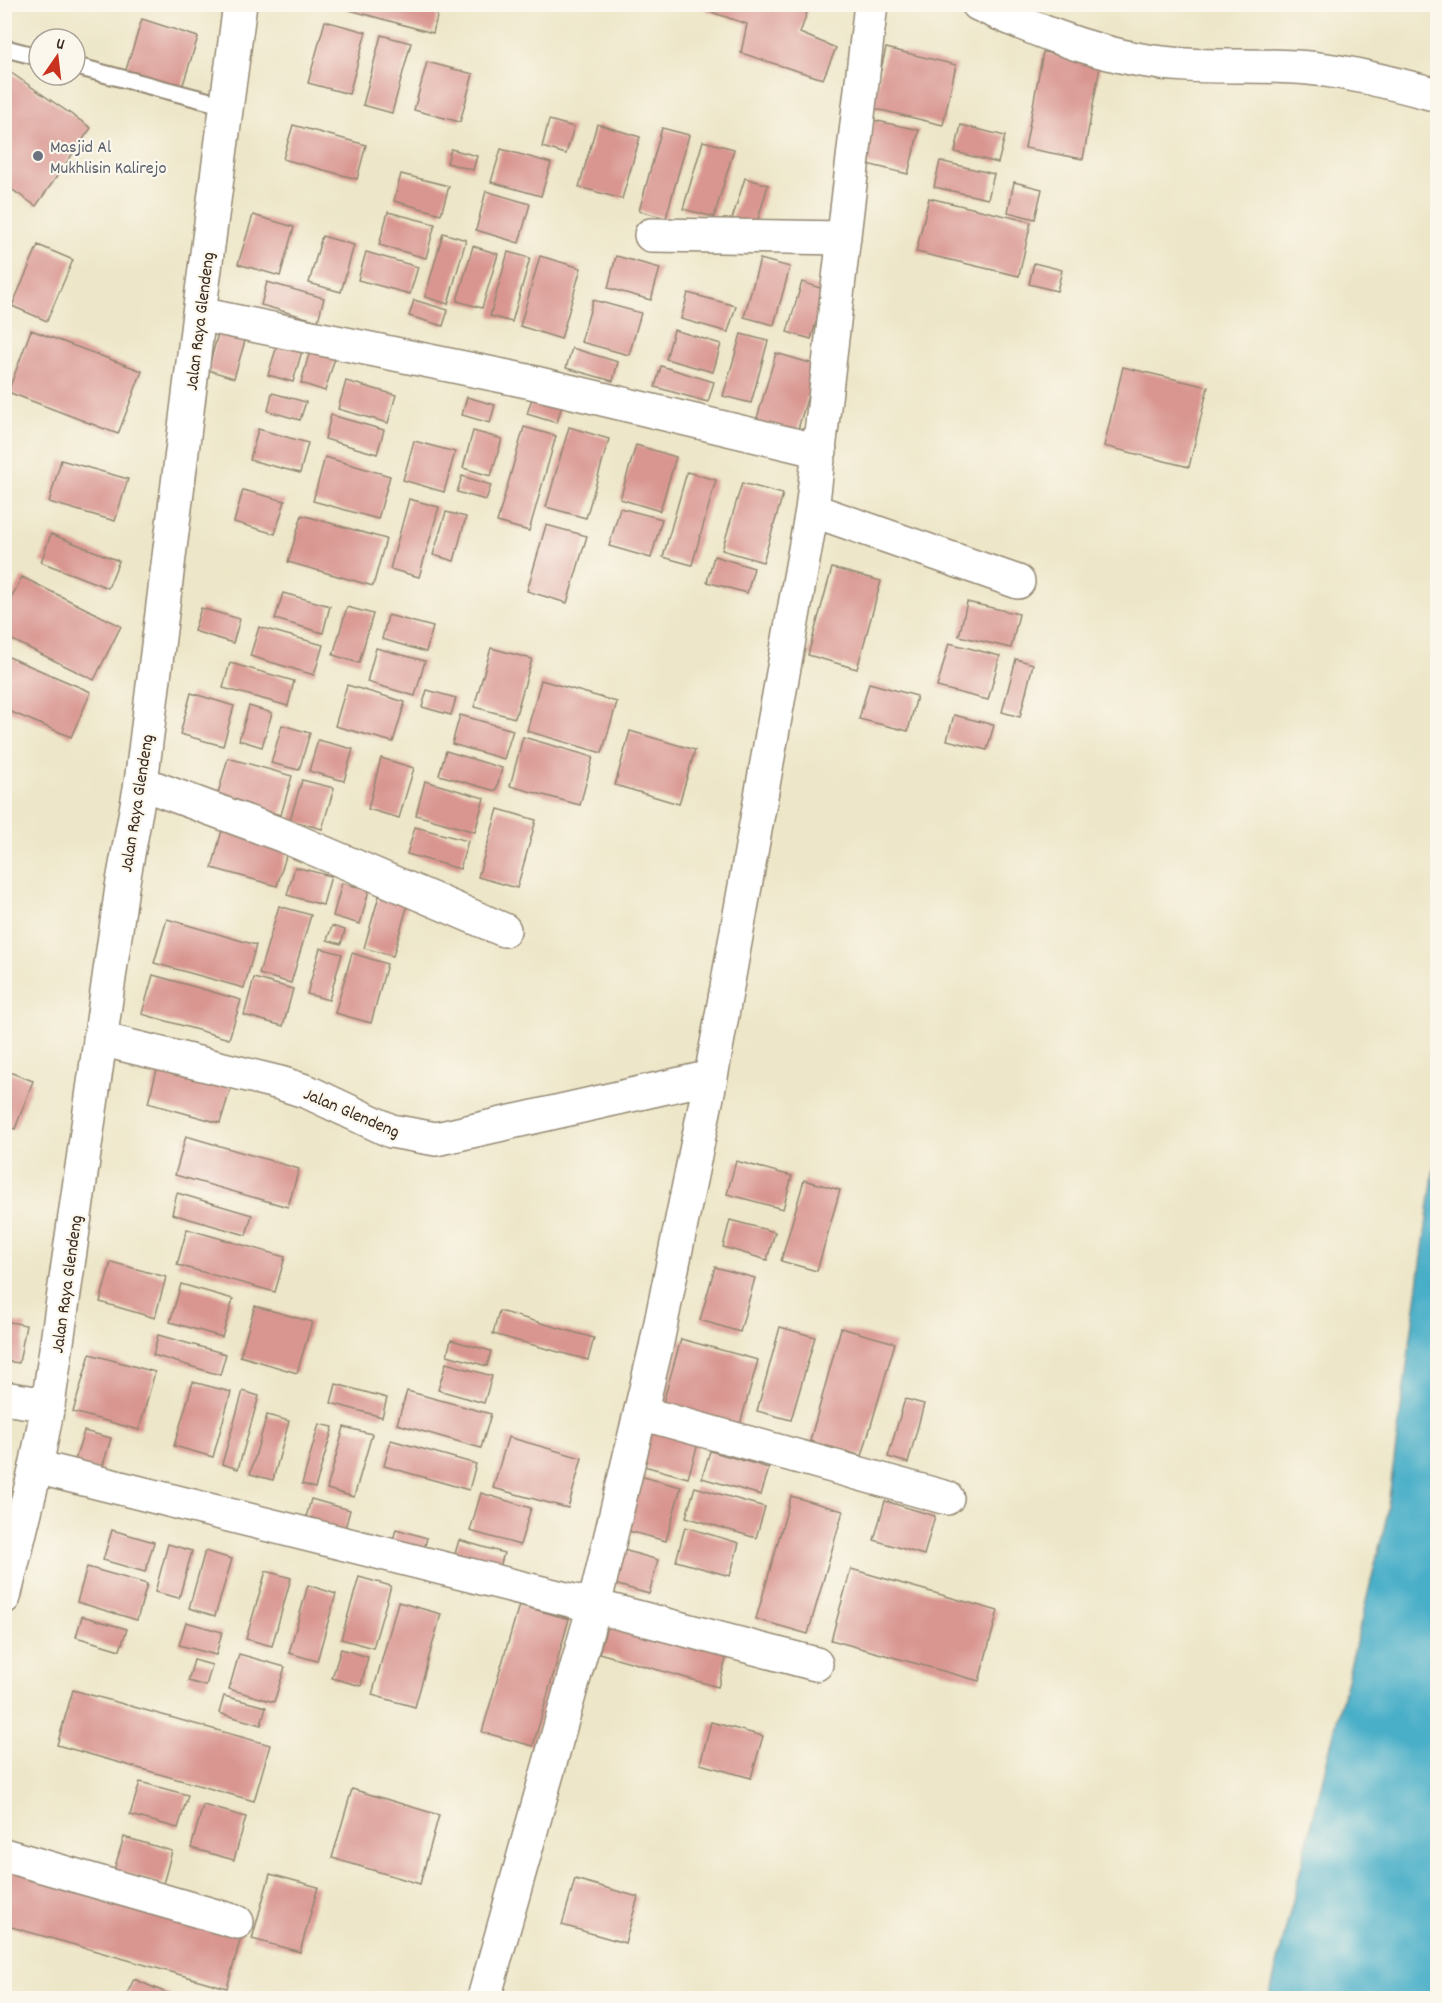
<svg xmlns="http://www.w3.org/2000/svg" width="1442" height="2003" font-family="Dekko,sans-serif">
<rect width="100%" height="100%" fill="#fbf7ec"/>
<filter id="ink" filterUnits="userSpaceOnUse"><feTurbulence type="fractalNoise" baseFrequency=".0167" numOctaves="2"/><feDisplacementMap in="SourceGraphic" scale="12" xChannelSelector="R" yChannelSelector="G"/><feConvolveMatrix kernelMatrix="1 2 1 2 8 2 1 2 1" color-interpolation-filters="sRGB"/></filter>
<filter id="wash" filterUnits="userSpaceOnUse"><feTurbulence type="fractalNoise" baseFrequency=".008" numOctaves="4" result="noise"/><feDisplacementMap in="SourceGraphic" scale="24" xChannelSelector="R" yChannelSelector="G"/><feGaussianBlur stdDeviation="1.35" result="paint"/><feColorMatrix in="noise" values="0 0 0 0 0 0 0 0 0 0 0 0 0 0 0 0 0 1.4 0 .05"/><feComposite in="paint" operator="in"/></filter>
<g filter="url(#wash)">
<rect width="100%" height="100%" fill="#ede6c8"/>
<path fill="#49afc8" stroke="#426c73" stroke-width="1.5" d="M 1437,1146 L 1437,1998 L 1269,1998 L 1386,1520 Z"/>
<g id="blocks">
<path fill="#d99691" d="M 328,4 L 440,4 L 433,33 Z
M 707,4 L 810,4 L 800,33 L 836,48 L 823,79 L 741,53 L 747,24 L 705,10 Z
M 142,19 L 198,37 L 180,94 L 124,76 Z
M 325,21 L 366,32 L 349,94 L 308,83 Z
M 381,35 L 411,43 L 392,113 L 363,105 Z
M 886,48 L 956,65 L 943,125 L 872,108 Z
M 1043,52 L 1101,62 L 1083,159 L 1025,148 Z
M 427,62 L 473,74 L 460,122 L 414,110 Z
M 4,68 L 91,128 L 36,206 L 4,184 Z
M 549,120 L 574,127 L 566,154 L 542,147 Z
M 873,120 L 919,130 L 908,174 L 863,163 Z
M 597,124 L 640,137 L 622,199 L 579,187 Z
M 293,125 L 366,145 L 357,179 L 283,159 Z
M 961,125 L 1005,136 L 998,163 L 955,152 Z
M 662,128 L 689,135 L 666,218 L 639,211 Z
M 703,141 L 734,149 L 714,217 L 683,209 Z
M 451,149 L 477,156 L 473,170 L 447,163 Z
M 501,149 L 551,163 L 541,196 L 491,182 Z
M 940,161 L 994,174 L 988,199 L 934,187 Z
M 401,174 L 449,186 L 441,214 L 394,201 Z
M 745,178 L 768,185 L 756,226 L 732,219 Z
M 1014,182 L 1042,189 L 1035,219 L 1008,212 Z
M 486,191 L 530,204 L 519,243 L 476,230 Z
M 929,198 L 1031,222 L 1019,276 L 916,252 Z
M 388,212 L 435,224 L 426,258 L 379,245 Z
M 253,215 L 294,227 L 280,276 L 238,264 Z
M 443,233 L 466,240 L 448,304 L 425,297 Z
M 322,236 L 354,245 L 341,292 L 309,283 Z
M 38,245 L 73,260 L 47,321 L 12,306 Z
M 473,246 L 498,254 L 482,308 L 457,301 Z
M 366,252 L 418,267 L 410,294 L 358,280 Z
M 508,252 L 530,258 L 512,322 L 490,316 Z
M 540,256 L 581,268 L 561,339 L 520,326 Z
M 616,256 L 660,268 L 651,300 L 608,288 Z
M 760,259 L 790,267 L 774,325 L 744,317 Z
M 1034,263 L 1062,270 L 1057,291 L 1029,284 Z
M 267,282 L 324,298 L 318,321 L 261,305 Z
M 802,282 L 826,290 L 811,339 L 787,332 Z
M 688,293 L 736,306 L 728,332 L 681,319 Z
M 414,300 L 448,310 L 443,326 L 409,316 Z
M 593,300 L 641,313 L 629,355 L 581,342 Z
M 220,326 L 247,334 L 234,378 L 208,370 Z
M 31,330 L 142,371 L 118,434 L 8,392 Z
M 674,330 L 721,344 L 713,372 L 666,359 Z
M 741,334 L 768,341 L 751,403 L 723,396 Z
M 280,336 L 304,344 L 293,382 L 268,375 Z
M 312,343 L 337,351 L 325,391 L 301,383 Z
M 572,348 L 618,362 L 613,381 L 566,368 Z
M 776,353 L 817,365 L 796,436 L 755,425 Z
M 661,366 L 714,382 L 708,402 L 655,387 Z
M 1123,367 L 1208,387 L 1189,467 L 1104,446 Z
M 346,381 L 396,395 L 388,423 L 338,409 Z
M 535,389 L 564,397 L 557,423 L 527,414 Z
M 272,393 L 306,402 L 300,420 L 268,411 Z
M 467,397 L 495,405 L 490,423 L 462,415 Z
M 331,415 L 384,430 L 377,454 L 325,439 Z
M 524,427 L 556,436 L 529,531 L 497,522 Z
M 569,427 L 609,439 L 586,518 L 546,507 Z
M 258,429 L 308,443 L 300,473 L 250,460 Z
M 473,431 L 502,439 L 491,476 L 463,468 Z
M 414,441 L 455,452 L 444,492 L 403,480 Z
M 636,445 L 676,457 L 660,511 L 620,499 Z
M 325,457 L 390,476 L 378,519 L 313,501 Z
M 61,460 L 128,479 L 115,521 L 49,502 Z
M 687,472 L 716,480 L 692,565 L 663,557 Z
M 462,476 L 491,485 L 486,500 L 457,492 Z
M 742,483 L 783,494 L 763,562 L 722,550 Z
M 243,490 L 285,501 L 275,534 L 234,522 Z
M 409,499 L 439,507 L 419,577 L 390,569 Z
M 620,508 L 662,519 L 651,558 L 609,546 Z
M 446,512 L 466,517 L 454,561 L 433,555 Z
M 302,515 L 386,539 L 373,586 L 288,562 Z
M 546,525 L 587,536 L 567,603 L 527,591 Z
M 51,534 L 119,561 L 108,588 L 41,562 Z
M 714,556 L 754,568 L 747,593 L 707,582 Z
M 832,568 L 881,581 L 857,669 L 808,655 Z
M 22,577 L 121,626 L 94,680 L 4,636 L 4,612 Z
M 283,593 L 330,606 L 323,633 L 275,619 Z
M 967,602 L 1019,614 L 1011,648 L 959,636 Z
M 347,607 L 373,614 L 359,663 L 333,655 Z
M 201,608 L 240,619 L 233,643 L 194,631 Z
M 388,615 L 433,627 L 426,652 L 382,639 Z
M 259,627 L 323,645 L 314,675 L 250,656 Z
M 949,643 L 1000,656 L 988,700 L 937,687 Z
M 376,648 L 425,661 L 415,696 L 367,682 Z
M 491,648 L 532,659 L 515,718 L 474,707 Z
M 4,655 L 91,692 L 71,737 L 4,709 Z
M 1016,659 L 1033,664 L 1020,717 L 1002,712 Z
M 230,663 L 294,681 L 288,706 L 223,688 Z
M 541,680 L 617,702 L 602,753 L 527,731 Z
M 869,683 L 917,696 L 908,731 L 859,719 Z
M 347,685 L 405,702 L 393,742 L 335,726 Z
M 427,690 L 456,698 L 451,715 L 422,707 Z
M 191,693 L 234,706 L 223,746 L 180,734 Z
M 249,706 L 272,713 L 262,747 L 239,740 Z
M 460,715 L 513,730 L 504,759 L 452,744 Z
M 954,715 L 994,725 L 987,750 L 947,740 Z
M 282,725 L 310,733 L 299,770 L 271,763 Z
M 630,731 L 695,750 L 679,804 L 615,785 Z
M 523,737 L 593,757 L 580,805 L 510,786 Z
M 318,740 L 353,749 L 344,781 L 309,771 Z
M 446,751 L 502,768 L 496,791 L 439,775 Z
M 228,758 L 292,776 L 281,815 L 217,797 Z
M 381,758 L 414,768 L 399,818 L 368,809 Z
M 302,780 L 334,788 L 322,829 L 290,820 Z
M 425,781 L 484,798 L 475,832 L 416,815 Z
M 498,809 L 536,820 L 517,888 L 478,877 Z
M 415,827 L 468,841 L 460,869 L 407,854 Z
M 222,830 L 288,849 L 277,886 L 212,868 Z
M 295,867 L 331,876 L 323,905 L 287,895 Z
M 342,883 L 369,890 L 360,924 L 333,916 Z
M 379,896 L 408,904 L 393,956 L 364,948 Z
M 279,906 L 311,915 L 291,983 L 259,974 Z
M 167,919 L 256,945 L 244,988 L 154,963 Z
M 332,926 L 345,930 L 341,944 L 327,940 Z
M 320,948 L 342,954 L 329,1000 L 307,994 Z
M 352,953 L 387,964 L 371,1023 L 335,1013 Z
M 153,975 L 241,1000 L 229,1039 L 142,1014 Z
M 254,978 L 293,989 L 283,1026 L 244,1015 Z
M 158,1066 L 231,1087 L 220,1123 L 148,1103 Z
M 4,1070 L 33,1081 L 15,1129 L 4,1125 Z
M 186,1136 L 299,1169 L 288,1207 L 175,1175 Z
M 736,1161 L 792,1176 L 783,1209 L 727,1194 Z
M 804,1180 L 840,1190 L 817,1271 L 781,1261 Z
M 177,1193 L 252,1215 L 246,1235 L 172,1214 Z
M 730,1220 L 775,1232 L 767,1260 L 723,1247 Z
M 187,1229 L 285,1257 L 275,1292 L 177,1265 Z
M 111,1262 L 166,1277 L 155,1318 L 100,1302 Z
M 715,1267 L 755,1278 L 740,1332 L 700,1320 Z
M 181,1284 L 233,1299 L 222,1337 L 170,1322 Z
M 255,1306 L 312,1322 L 297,1373 L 240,1356 Z
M 499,1311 L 594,1338 L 588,1360 L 493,1334 Z
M 4,1321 L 26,1325 L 19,1363 L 4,1361 Z
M 780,1327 L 815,1337 L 791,1420 L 757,1411 Z
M 841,1328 L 895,1343 L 862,1456 L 810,1441 Z
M 158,1335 L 226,1354 L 220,1375 L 153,1355 Z
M 681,1339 L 758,1360 L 739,1428 L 662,1406 Z
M 451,1340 L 491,1351 L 487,1366 L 447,1355 Z
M 90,1354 L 155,1372 L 139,1430 L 73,1412 Z
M 446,1363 L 492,1376 L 484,1403 L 438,1390 Z
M 193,1382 L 231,1392 L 213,1457 L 174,1446 Z
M 336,1384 L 387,1398 L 382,1417 L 331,1403 Z
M 243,1391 L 259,1396 L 238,1469 L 222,1464 Z
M 407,1391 L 491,1414 L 481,1448 L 397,1424 Z
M 905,1399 L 924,1404 L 908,1463 L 888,1457 Z
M 267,1415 L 289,1421 L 273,1480 L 250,1474 Z
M 645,1421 L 700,1437 L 688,1478 L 633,1463 Z
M 319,1424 L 333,1427 L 315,1488 L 302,1484 Z
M 344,1427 L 372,1434 L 354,1497 L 327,1489 Z
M 84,1431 L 111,1438 L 101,1472 L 74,1464 Z
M 508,1437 L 582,1458 L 568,1508 L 493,1488 Z
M 391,1440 L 476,1464 L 469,1490 L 384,1466 Z
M 710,1451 L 769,1468 L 761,1495 L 702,1478 Z
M 632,1474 L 681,1487 L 666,1541 L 617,1528 Z
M 695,1487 L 765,1507 L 756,1538 L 686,1517 Z
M 481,1493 L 531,1508 L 520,1545 L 470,1531 Z
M 791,1496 L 843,1511 L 808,1634 L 756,1619 Z
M 311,1499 L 350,1510 L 344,1532 L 305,1521 Z
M 885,1501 L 935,1516 L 924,1555 L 874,1540 Z
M 685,1527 L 739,1543 L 730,1576 L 676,1561 Z
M 396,1529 L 427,1538 L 423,1553 L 392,1544 Z
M 112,1530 L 154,1542 L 145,1572 L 103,1560 Z
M 459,1540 L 504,1553 L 500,1567 L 455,1554 Z
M 168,1544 L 192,1551 L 179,1598 L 155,1592 Z
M 620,1549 L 658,1560 L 649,1594 L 611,1583 Z
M 205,1551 L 232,1559 L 215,1616 L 189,1608 Z
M 87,1567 L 147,1584 L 137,1620 L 77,1602 Z
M 851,1569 L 998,1611 L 979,1681 L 831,1640 Z
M 266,1571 L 291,1578 L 272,1646 L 246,1639 Z
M 359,1577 L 391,1586 L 373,1648 L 341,1639 Z
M 308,1585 L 336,1594 L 317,1661 L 289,1653 Z
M 398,1602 L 441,1614 L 415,1707 L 372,1695 Z
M 519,1605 L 569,1619 L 533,1746 L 482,1732 Z
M 82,1616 L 127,1629 L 120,1650 L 76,1637 Z
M 610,1616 L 729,1649 L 718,1687 L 599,1653 Z
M 186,1622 L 222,1632 L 216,1655 L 179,1645 Z
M 341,1649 L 368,1657 L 361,1686 L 332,1678 Z
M 239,1654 L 285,1667 L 274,1702 L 229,1689 Z
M 194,1660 L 212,1665 L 206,1686 L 188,1681 Z
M 73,1690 L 270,1745 L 254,1801 L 57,1745 Z
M 224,1696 L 266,1707 L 261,1725 L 219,1713 Z
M 711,1722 L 763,1736 L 751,1778 L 700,1764 Z
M 140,1782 L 188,1795 L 178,1828 L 130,1815 Z
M 352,1789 L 439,1815 L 420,1884 L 332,1858 Z
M 203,1805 L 246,1817 L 234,1860 L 191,1848 Z
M 124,1837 L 172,1851 L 163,1884 L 114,1870 Z
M 11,1859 L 244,1926 L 227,1988 L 4,1925 L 4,1881 Z
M 270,1874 L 318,1887 L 300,1952 L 252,1939 Z
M 575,1879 L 638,1897 L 625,1943 L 562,1925 Z
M 134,1979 L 171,1995 L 170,1998 L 125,1998 Z"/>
</g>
</g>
<g filter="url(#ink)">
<use href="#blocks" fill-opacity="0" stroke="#948873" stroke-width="1.5"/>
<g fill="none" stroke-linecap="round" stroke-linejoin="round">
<g stroke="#948873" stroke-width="20">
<path id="service" d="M 4,48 L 39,57
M 75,66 L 227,106"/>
</g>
<g stroke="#948873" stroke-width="36">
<path id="minor" d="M 978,4 C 1031,28 1083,50 1141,60 C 1197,70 1253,63 1309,68 C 1352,72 1395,84 1438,95
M 651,235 L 844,238
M 199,314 L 527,381 L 820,451
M 812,510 L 1018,582
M 141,783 L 282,835 L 504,930
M 100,1039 L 280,1083 L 308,1092 L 391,1131 L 436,1139 L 711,1077
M 4,1398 L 48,1405
M 641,1413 L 947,1498
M 36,1467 L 594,1606 L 656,1347 L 711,1077 L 812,510 L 871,4
M 4,1855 L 237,1922
M 484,1998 L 594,1606 L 816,1664"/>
</g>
<g stroke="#948873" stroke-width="36">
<path id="secondary" d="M 4,1597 L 36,1467 L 48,1405 L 122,887 L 141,783 L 199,314 L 240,4"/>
</g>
<use href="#service" stroke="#fff" stroke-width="16"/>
<use href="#minor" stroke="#fff" stroke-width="33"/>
<use href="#secondary" stroke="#fff" stroke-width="33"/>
</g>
</g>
<circle fill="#6b7280" stroke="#fbf7ec" stroke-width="2" cx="38" cy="156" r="6"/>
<g text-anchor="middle" stroke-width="4.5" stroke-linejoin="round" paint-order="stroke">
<g font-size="18" fill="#5b616d" stroke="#fbf7ec" text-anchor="start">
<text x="50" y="152">Masjid Al<tspan x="50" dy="21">Mukhlisin Kalirejo</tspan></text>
</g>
<g font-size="18" fill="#3b2a1e" stroke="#fbf7ec">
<text transform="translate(199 321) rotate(-83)" y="6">Jalan Raya Glendeng</text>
<text transform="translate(136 803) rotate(-81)" y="6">Jalan Raya Glendeng</text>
<text transform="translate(352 1112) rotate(23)" y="6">Jalan Glendeng</text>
<text transform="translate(66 1284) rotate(-82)" y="6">Jalan Raya Glendeng</text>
</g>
</g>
<rect width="1442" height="2003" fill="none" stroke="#fbf7ec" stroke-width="24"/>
<g transform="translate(57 57) rotate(14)"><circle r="28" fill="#fbf7ec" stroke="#aea59a" stroke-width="1.5"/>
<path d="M0-4.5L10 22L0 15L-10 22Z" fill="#c8321e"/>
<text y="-9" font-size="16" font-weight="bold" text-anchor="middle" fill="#3b2a1e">U</text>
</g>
</svg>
